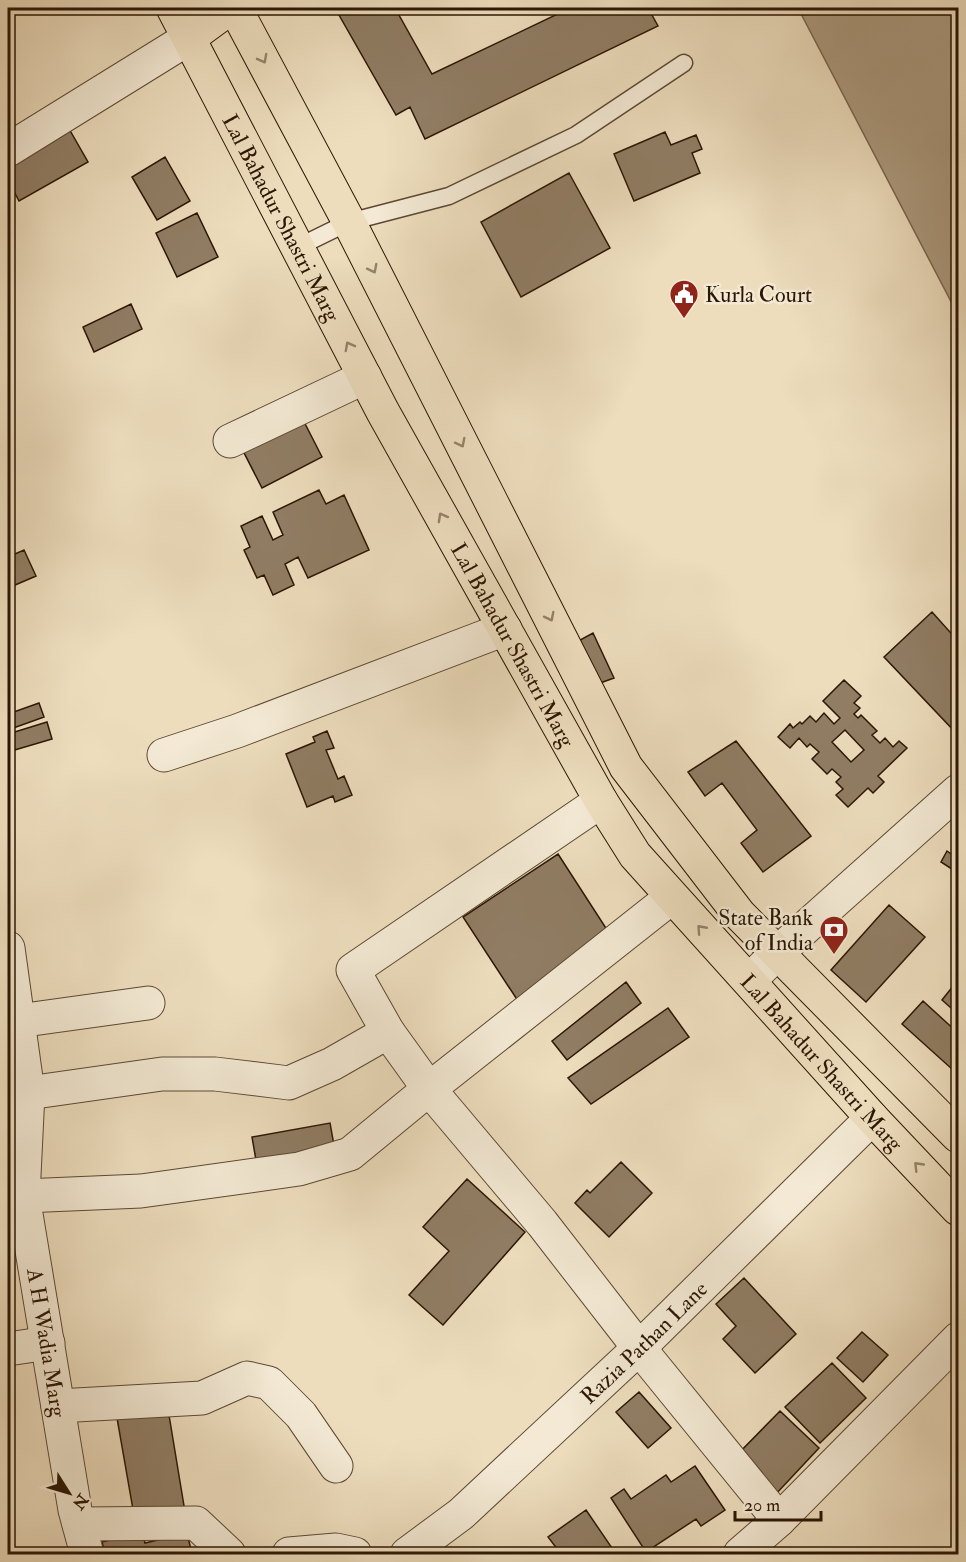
<svg xmlns="http://www.w3.org/2000/svg" width="966" height="1562" font-family="'IM FELL Double Pica',serif">
<rect width="100%" height="100%" fill="#edddbd"/>
<filter id="stains"><feTurbulence type="fractalNoise" baseFrequency=".00333" numOctaves="4"/><feColorMatrix values="0 0 0 0 .2 0 0 0 0 .09 0 0 0 0 .02 0 0 0 .5 -.17"/></filter>
<radialGradient id="worn" r=".72"><stop offset=".6" stop-color="#630" stop-opacity="0"/><stop offset="1" stop-color="#630" stop-opacity=".3"/></radialGradient>
<path fill="#ab997e" stroke="#78654d" stroke-width="1.5" d="M 798,8 L 958,8 L 958,315 Z"/>
<path fill="#907d64" stroke="#2b1604" stroke-width="1.5" fill-rule="evenodd" d="M 335,8 L 395,8 L 432,74 L 564,11 L 562,8 L 648,8 L 658,26 L 425,139 L 410,107 L 396,115 Z
M 64,120 L 88,162 L 19,201 L 8,180 L 8,152 Z
M 665,132 L 671,145 L 696,135 L 702,149 L 692,153 L 700,173 L 634,201 L 614,154 Z
M 165,157 L 190,201 L 157,220 L 132,177 Z
M 569,173 L 610,248 L 521,297 L 481,222 Z
M 197,213 L 218,257 L 177,277 L 156,233 Z
M 131,304 L 142,329 L 94,352 L 83,327 Z
M 298,410 L 322,457 L 262,488 L 238,441 Z
M 319,490 L 326,504 L 344,495 L 369,550 L 308,578 L 298,557 L 285,564 L 294,585 L 273,595 L 264,575 L 257,578 L 244,550 L 250,547 L 241,526 L 262,516 L 273,540 L 283,535 L 273,512 Z
M 24,550 L 36,576 L 8,588 L 8,557 Z
M 932,612 L 958,641 L 958,735 L 884,657 Z
M 593,633 L 614,678 L 589,687 L 569,646 Z
M 844,680 L 861,696 L 854,703 L 860,708 L 854,714 L 858,718 L 861,715 L 877,731 L 872,735 L 880,743 L 885,738 L 893,747 L 899,741 L 907,748 L 878,776 L 884,782 L 873,793 L 868,788 L 848,807 L 836,795 L 843,789 L 836,782 L 841,777 L 832,769 L 827,774 L 812,759 L 819,752 L 810,744 L 807,747 L 799,738 L 790,748 L 778,737 L 790,724 L 793,728 L 800,722 L 802,724 L 810,716 L 816,722 L 824,713 L 834,724 L 840,718 L 823,701 ZM 845,730 L 864,750 L 851,762 L 832,742 Z
M 39,703 L 44,717 L 8,730 L 8,714 Z
M 47,722 L 52,739 L 8,752 L 8,734 Z
M 327,731 L 334,748 L 326,750 L 338,779 L 344,776 L 352,795 L 335,802 L 333,796 L 307,807 L 286,754 L 315,742 L 313,737 Z
M 736,741 L 811,836 L 763,872 L 741,843 L 757,830 L 722,783 L 705,796 L 688,772 Z
M 947,851 L 957,858 L 958,855 L 958,873 L 941,862 Z
M 558,854 L 613,939 L 518,1001 L 463,917 Z
M 889,905 L 925,937 L 866,1002 L 831,970 Z
M 958,980 L 958,1014 L 942,1000 Z
M 626,982 L 641,1003 L 567,1060 L 552,1041 Z
M 923,1001 L 958,1033 L 958,1063 L 953,1070 L 902,1024 Z
M 668,1008 L 689,1037 L 591,1104 L 568,1078 Z
M 330,1123 L 335,1151 L 257,1166 L 252,1137 Z
M 621,1162 L 652,1193 L 609,1237 L 575,1203 L 587,1190 L 590,1193 Z
M 467,1179 L 525,1232 L 443,1325 L 409,1295 L 449,1251 L 423,1227 Z
M 744,1278 L 796,1334 L 755,1373 L 723,1339 L 736,1326 L 716,1304 Z
M 862,1332 L 888,1355 L 863,1382 L 837,1358 Z
M 832,1363 L 866,1398 L 820,1443 L 785,1407 Z
M 639,1392 L 671,1428 L 648,1448 L 616,1412 Z
M 168,1409 L 185,1512 L 135,1521 L 117,1418 Z
M 780,1411 L 819,1448 L 775,1495 L 735,1457 Z
M 695,1466 L 725,1510 L 701,1526 L 696,1519 L 646,1552 L 611,1498 L 624,1489 L 631,1499 L 666,1475 L 671,1482 Z
M 586,1510 L 612,1548 L 604,1554 L 561,1554 L 548,1537 Z
M 142,1532 L 145,1543 L 187,1533 L 192,1554 L 105,1554 L 102,1542 Z
M 439,1542 L 452,1554 L 427,1554 Z"/>
<g fill="none" stroke-linecap="round" stroke-linejoin="round">
<g stroke="#5c4832" stroke-width="19">
<path id="service" d="M 298,247 L 349,222 L 449,196 L 576,135 L 684,63"/>
</g>
<g stroke="#5c4832" stroke-width="35">
<g id="minor">
<path d="M 8,150 L 189,38"/>
<path d="M 230,441 L 365,377"/>
<path d="M 164,755 L 237,731 L 505,629"/>
<path d="M 601,801 L 353,970 L 388,1032 L 429,1089 L 542,1223 L 639,1348 L 779,1520"/>
<path d="M 749,981 L 777,953 L 958,791"/>
<path d="M 18,1021 L 148,1003"/>
<path d="M 28,1093 L 162,1074 L 215,1074 L 289,1083 L 332,1064 L 388,1032"/>
<path d="M 23,1196 L 141,1191 L 299,1169 L 350,1154 L 429,1089 L 672,897"/>
<path d="M 8,1349 L 48,1343"/>
<path d="M 58,1406 L 202,1398 L 247,1378 L 269,1383 L 301,1415 L 336,1466"/>
<path d="M 79,1524 L 196,1523 L 229,1554"/>
<path d="M 289,1554 L 336,1550 L 355,1554"/>
<path id="s1" d="M 407,1554 L 461,1514 L 639,1348 L 872,1118"/>
</g>
</g>
<g stroke="#5c4832" stroke-width="35">
<g id="tertiary">
<path id="s2" d="M 8,948 L 28,1093 L 23,1196 L 75,1510 L 87,1554"/>
<path d="M 740,1554 L 779,1520 L 958,1339"/>
</g>
</g>
<g stroke="#2b1604" stroke-width="35">
<g id="primary">
<path id="s3" d="M 173,8 L 383,412 L 601,801 L 635,855 L 872,1118 L 958,1209"/>
<path d="M 235,8 L 349,222 L 626,767 L 739,914 L 958,1136"/>
<path d="M 189,38 L 230,8"/>
</g>
</g>
<use href="#service" stroke="#f3e9d4" stroke-width="16"/>
<use href="#minor" stroke="#f3e9d4" stroke-width="33"/>
<use href="#tertiary" stroke="#f3e9d4" stroke-width="33"/>
<use href="#primary" stroke="#edddbd" stroke-width="33"/>
</g>
<defs><path id="oneway-chevron" d="M-2-3.5L2.5 0L-2 3.5" fill="none" stroke-width="1.6" stroke-linecap="round" stroke-linejoin="round" transform="scale(1.5)"/></defs>
<g stroke="#96836a">
<use href="#oneway-chevron" transform="translate(263 59) rotate(62)"/>
<use href="#oneway-chevron" transform="translate(373 269) rotate(63)"/>
<use href="#oneway-chevron" transform="translate(349 346) rotate(-118)"/>
<use href="#oneway-chevron" transform="translate(461 443) rotate(63)"/>
<use href="#oneway-chevron" transform="translate(442 517) rotate(-119)"/>
<use href="#oneway-chevron" transform="translate(550 617) rotate(63)"/>
<use href="#oneway-chevron" transform="translate(701 929) rotate(-132)"/>
<use href="#oneway-chevron" transform="translate(918 1166) rotate(-134)"/>
</g>
<defs>
<g id="civic-pin" transform="scale(1.5)"><path d="M0 17L-7.5 6A9.5 9.5 0 1 1 7.5 6Z" fill="#8f2418" stroke="#f3e9d4"/><path d="M-.6-6.5H3V-4.5H.6V-3L4-1V1h2V6H-6V1h2V-1L-.6-3ZM-1.2 2.5V6h2.4V2.5Z" fill="#fff"/></g>
<g id="bank-pin" transform="scale(1.5)"><path d="M0 17L-7.5 6A9.5 9.5 0 1 1 7.5 6Z" fill="#8f2418" stroke="#f3e9d4"/><path d="M-6-4H6V4H-6ZM0-2.3a2.3 2.3 0 1 0 0 4.6a2.3 2.3 0 1 0 0-4.6Z" fill="#fff"/></g>
</defs>
<g fill-rule="evenodd">
<use href="#civic-pin" x="684" y="294"/>
<use href="#bank-pin" x="834" y="930"/>
</g>
<g text-anchor="middle" stroke-width="5" stroke-linejoin="round" paint-order="stroke">
<g font-size="22" fill="#2b1604" stroke="#f3e9d4">
<text dy="8" stroke="none"><textPath href="#s3" startOffset="236">Lal Bahadur Shastri Marg</textPath></text>
<text dy="8" stroke="none"><textPath href="#s3" startOffset="722">Lal Bahadur Shastri Marg</textPath></text>
<text dy="8" stroke="none"><textPath href="#s3" startOffset="1244">Lal Bahadur Shastri Marg</textPath></text>
<text dy="8" stroke="none"><textPath href="#s2" startOffset="398">A H Wadia Marg</textPath></text>
<text dy="8" stroke="none"><textPath href="#s1" startOffset="318">Razia Pathan Lane</textPath></text>
</g>
<g font-size="22" fill="#2b1604" stroke="#f3e9d4" text-anchor="start">
<text x="705" y="302">Kurla Court</text>
<text x="813" y="925" text-anchor="end">State Bank<tspan x="813" dy="25">of India</tspan></text>
</g>
</g>
<rect width="966" height="1562" fill="none" stroke="#edddbd" stroke-width="30"/>
<rect x="9" y="9" width="948" height="1544" fill="none" stroke="#2b1604" stroke-width="3"/>
<rect x="15" y="15" width="936" height="1532" fill="none" stroke="#2b1604" stroke-width="1.5"/>
<g transform="translate(69 1493) rotate(127)" stroke="#f3e9d4" stroke-width="4.5" paint-order="stroke">
<path d="M0-4.5L10 22L0 15L-10 22Z" fill="#2b1604"/>
<text y="-9" font-size="16" font-weight="bold" text-anchor="middle" fill="#2b1604">N</text>
</g>
<path d="M735 1511v9h86v-9" fill="none" stroke="#2b1604" stroke-width="3"/>
<text x="744" y="1511" font-size="18" fill="#2b1604" stroke="#f3e9d4" stroke-width="4.5" paint-order="stroke">20 m</text>
<rect width="100%" height="100%" filter="url(#stains)"/>
<rect width="100%" height="100%" fill="url(#worn)"/>
</svg>
